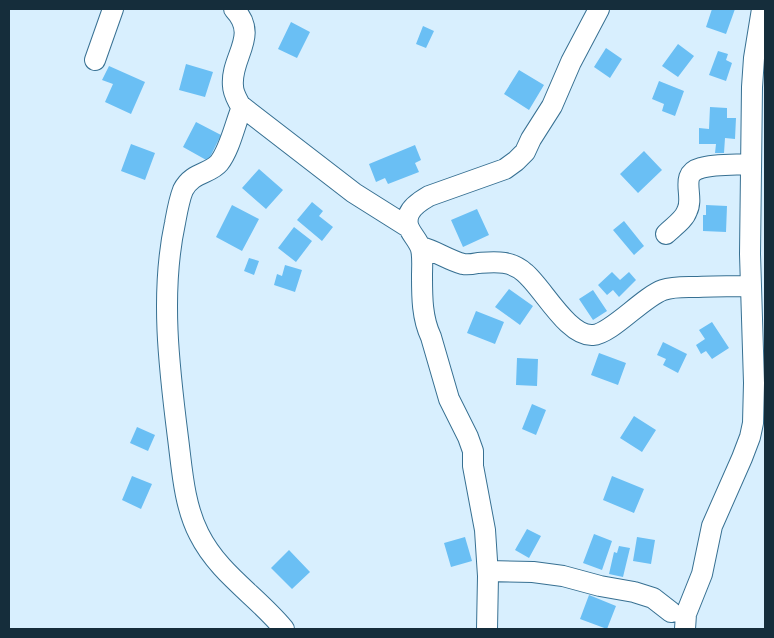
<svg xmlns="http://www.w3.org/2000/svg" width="774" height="638" font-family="'Work Sans',sans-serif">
<rect width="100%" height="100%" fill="#d8effe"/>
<path fill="#6abff4" d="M 712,9 L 735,9 L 726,34 L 706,27 Z
M 291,22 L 310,32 L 297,58 L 278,49 Z
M 423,26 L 434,31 L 426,48 L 416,44 Z
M 678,44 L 694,56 L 678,77 L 662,66 Z
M 606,48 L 622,59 L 610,78 L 594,67 Z
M 718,51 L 728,54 L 726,60 L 732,63 L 726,81 L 709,75 Z
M 186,64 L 213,72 L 205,97 L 179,90 Z
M 109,66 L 145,82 L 131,114 L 105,102 L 113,84 L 102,80 Z
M 519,70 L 544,85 L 529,110 L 504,94 Z
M 659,81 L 684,91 L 675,116 L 662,111 L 664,104 L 652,99 Z
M 710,107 L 727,108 L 727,118 L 736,118 L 735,139 L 725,138 L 724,153 L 715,153 L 716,144 L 699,144 L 699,128 L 709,129 Z
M 196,122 L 221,135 L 208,161 L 183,147 Z
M 131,144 L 155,153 L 145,180 L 121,171 Z
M 415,145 L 421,160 L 415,163 L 419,172 L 388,184 L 385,178 L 376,182 L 369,164 Z
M 644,151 L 662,170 L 638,193 L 620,174 Z
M 259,169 L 283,190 L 266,209 L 242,188 Z
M 312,202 L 323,211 L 319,216 L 333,227 L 322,241 L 297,220 Z
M 232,205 L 259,219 L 242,251 L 216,237 Z
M 706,205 L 727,206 L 726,232 L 703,231 L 703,215 L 706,215 Z
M 477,209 L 489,235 L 463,247 L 451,220 Z
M 624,221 L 644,246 L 634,255 L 613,230 Z
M 294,227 L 312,241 L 296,262 L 278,248 Z
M 249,258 L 259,261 L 254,275 L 244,271 Z
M 285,265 L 302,270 L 295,292 L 274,285 L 277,274 L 282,276 Z
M 612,272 L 620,280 L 629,272 L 636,280 L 619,297 L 613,290 L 607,295 L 598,285 Z
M 509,289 L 533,306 L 520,325 L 495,307 Z
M 593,290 L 607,311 L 593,320 L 579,299 Z
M 476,311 L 504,322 L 495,344 L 467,333 Z
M 712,322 L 729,348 L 712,359 L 706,351 L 701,354 L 696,345 L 705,339 L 699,330 Z
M 663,342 L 687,354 L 678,373 L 663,365 L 666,359 L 657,355 Z
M 599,353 L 626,363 L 618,385 L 591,375 Z
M 517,358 L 538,359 L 537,386 L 516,385 Z
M 532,404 L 546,410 L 536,435 L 522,429 Z
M 634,416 L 656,430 L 642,452 L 620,438 Z
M 137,427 L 155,435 L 148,451 L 130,443 Z
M 132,476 L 152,484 L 141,509 L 122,500 Z
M 612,476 L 644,489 L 634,513 L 603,500 Z
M 527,529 L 541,536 L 529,558 L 515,550 Z
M 594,534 L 612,541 L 602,570 L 583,563 Z
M 465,537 L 472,561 L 451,567 L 444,543 Z
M 637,537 L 655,540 L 651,564 L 633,561 Z
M 619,546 L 630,548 L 623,577 L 609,574 L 614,552 L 617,553 Z
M 289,550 L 310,572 L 292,589 L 271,568 Z
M 589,595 L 616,606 L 607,629 L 580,619 Z"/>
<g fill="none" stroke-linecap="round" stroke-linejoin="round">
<g stroke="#377092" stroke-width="22">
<path id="minor" d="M 234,9 C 260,36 230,57 233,86 C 233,93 237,99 240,105 L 354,193 L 408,227
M 95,60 L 113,9
M 242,107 C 235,124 230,149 219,163 C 210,174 192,172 183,190 C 179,200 177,212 175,223 C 160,293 169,367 178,438 C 182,469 184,505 199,534 C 219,574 256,595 284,629
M 666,234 C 673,227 684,220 687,211 C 695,196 678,174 701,168 C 714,164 737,165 751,164
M 421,247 C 436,251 448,260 463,264 C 468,265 473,264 478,263 C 495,262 511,260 525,273 C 543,288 568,337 593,335 C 611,334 643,297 663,290 C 674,286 686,287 698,287 C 715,286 733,286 751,286
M 488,571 L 533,572 L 563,576 L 600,586 L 634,592 L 653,598 L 671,612
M 487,629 L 488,576 L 485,530 L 473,466 L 473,451 L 468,437 L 449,399 L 431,337 C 422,318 422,297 422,276 C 422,267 423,257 421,249 C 417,236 403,229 409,214 C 412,206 422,200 429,196 L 505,169 L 516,161 L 525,152 L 531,139 L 552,106 L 571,62 L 599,9
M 685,629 L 686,614 L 702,574 L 712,526 L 742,458 L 750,437 L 753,423 L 754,383 L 750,254 L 752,87 L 754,58 L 762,9"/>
</g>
<use href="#minor" stroke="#fff" stroke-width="20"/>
</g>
<rect width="774" height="638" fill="none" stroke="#152d3b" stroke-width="20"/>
</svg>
